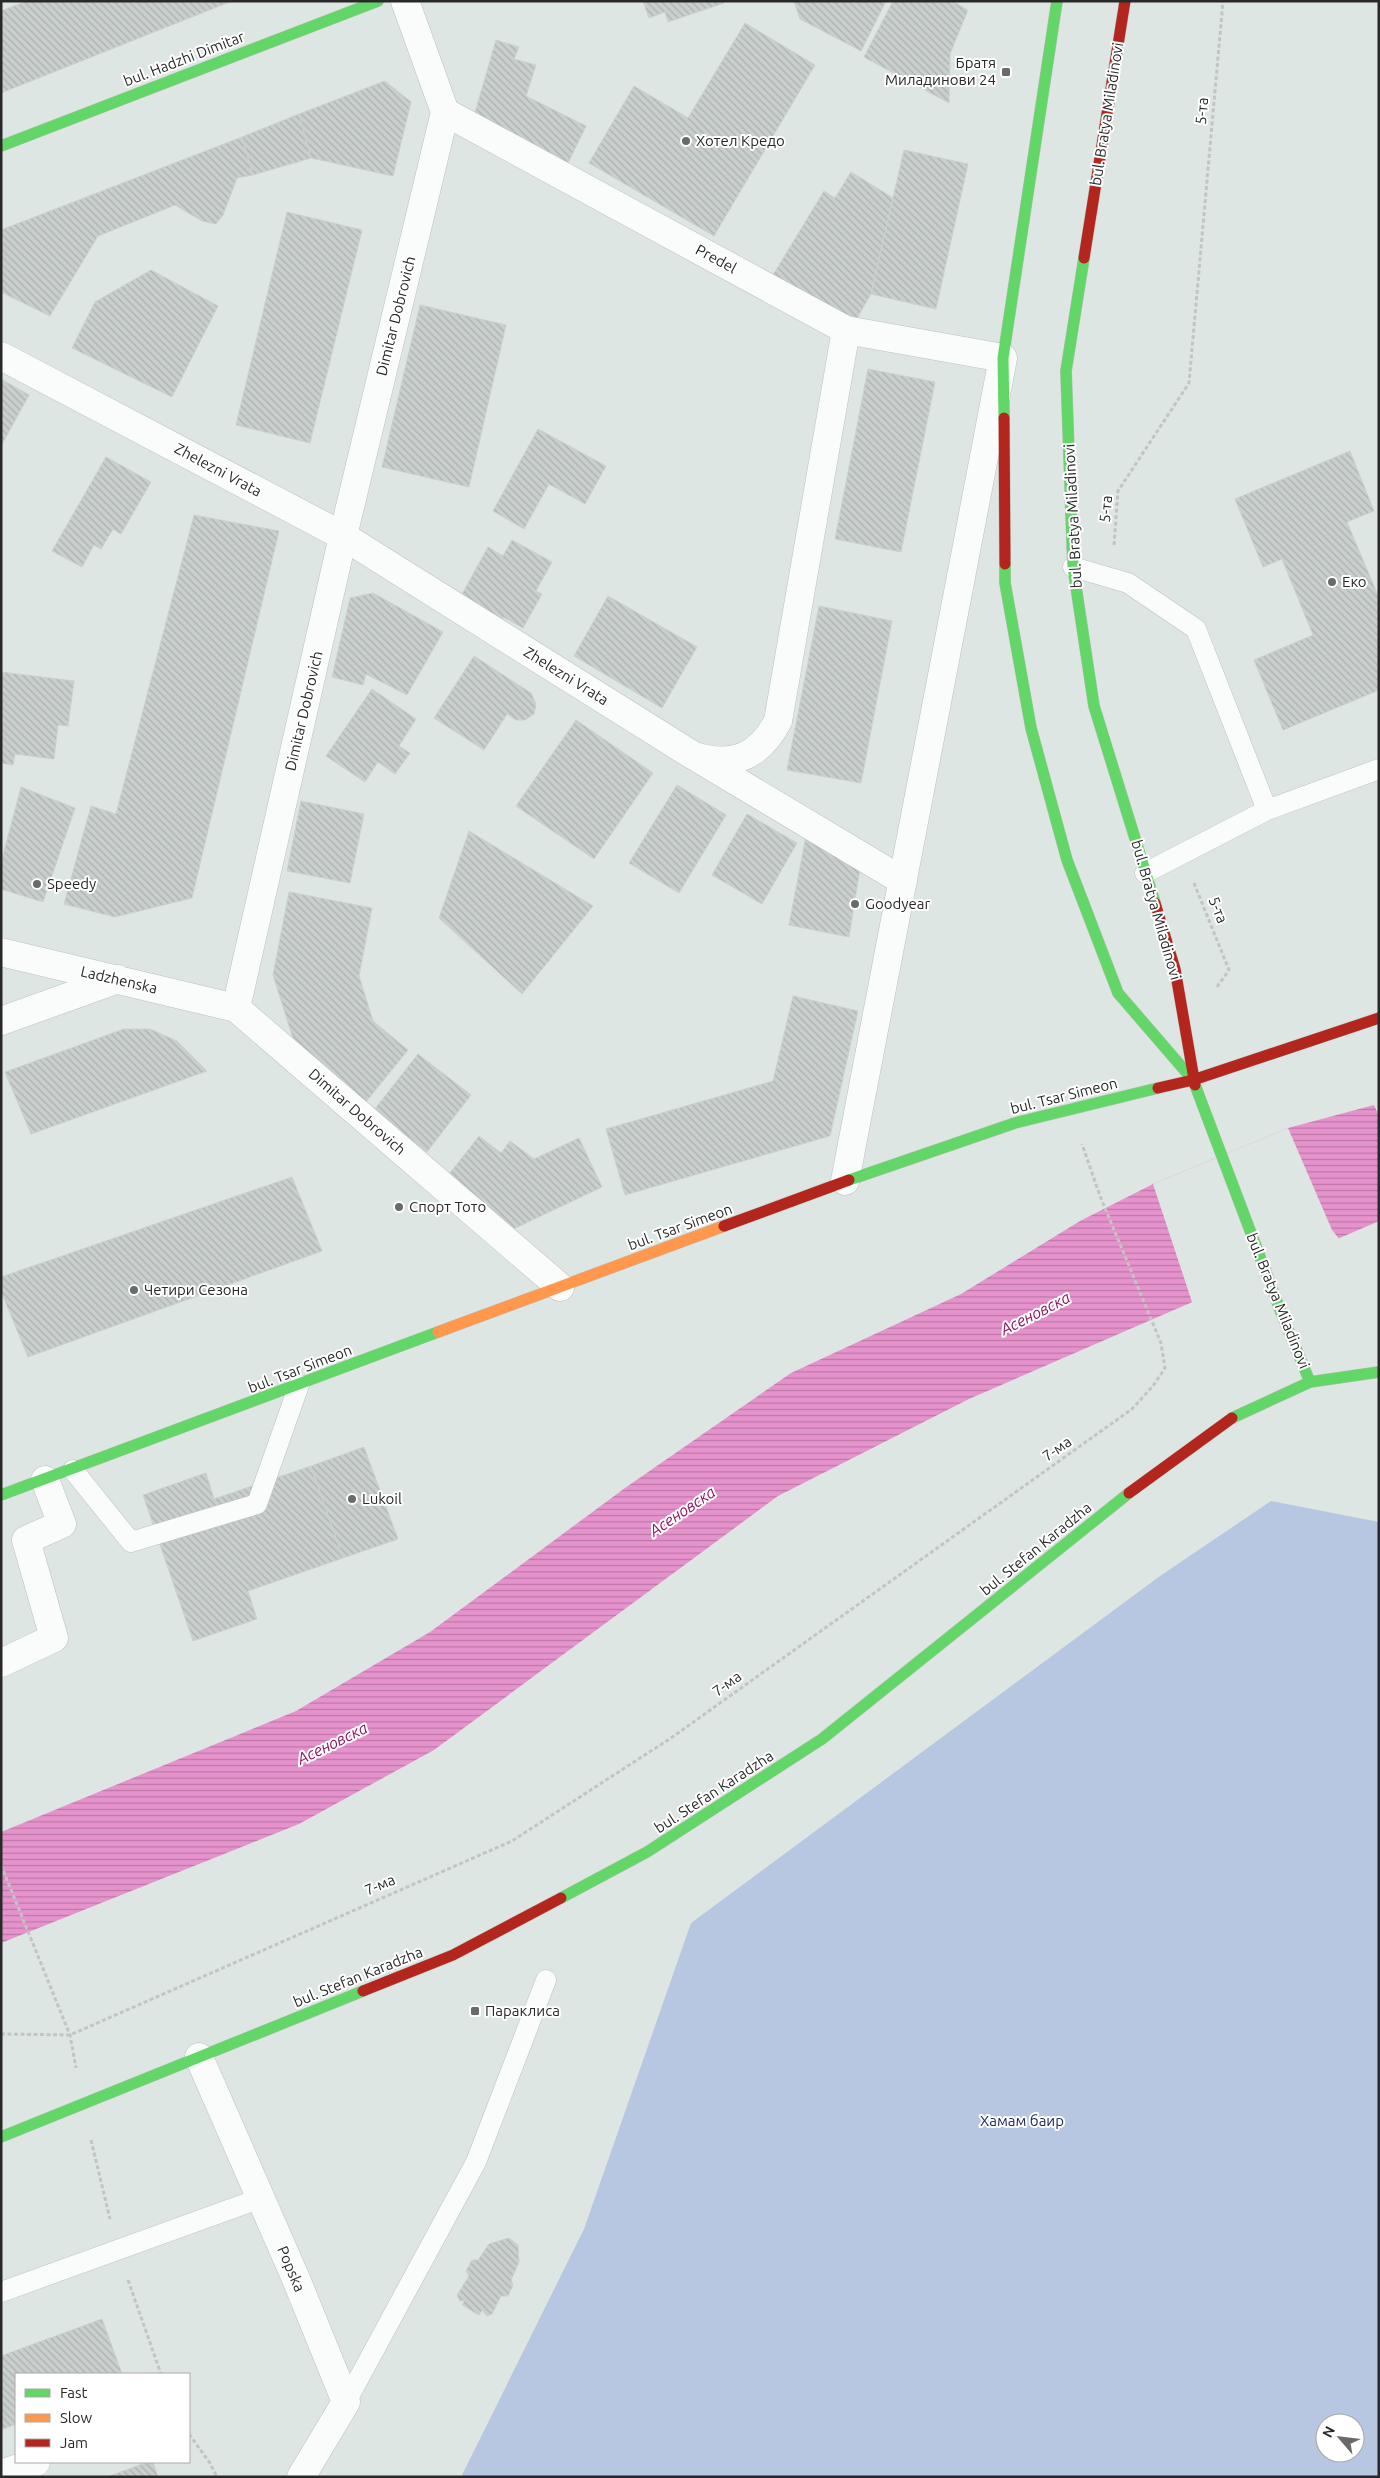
<svg xmlns="http://www.w3.org/2000/svg" width="1380" height="2478" font-family="Ubuntu,sans-serif">
<defs>
<pattern id="water-rules" width="6" height="5" patternUnits="userSpaceOnUse" patternTransform="scale(1.25)"><rect width="6" height="5" fill="#e693cd"/><path d="M0 2.5h6" fill="none" stroke="#ba78a6"/></pattern>
<pattern id="building-back-hatch" width="6" height="6" patternUnits="userSpaceOnUse" patternTransform="scale(1.25)"><rect width="6" height="6" fill="#c9cfcd"/><path d="M-1 5l2 2M0 0l6 6M5-1l2 2" fill="none" stroke="#adb2b0"/></pattern>
</defs>
<rect width="100%" height="100%" fill="#dee6e3"/>
<path fill="#b8c7e1" fill-rule="evenodd" d="M 1271,1501 L 1379,1522 L 1379,2477 L 461,2477 L 584,2229 L 691,1923 L 1160,1576 ZM 1325,2423 L 1355,2423 L 1355,2453 L 1325,2453 Z"/>
<path fill="url(#water-rules)" d="M 1374,1105 L 1379,1116 L 1379,1221 L 969,1399 L 778,1496 L 434,1750 L 299,1824 L 1,1943 L 1,1832 L 296,1711 L 430,1632 L 625,1488 L 791,1373 L 961,1294 L 1080,1221 L 1153,1184 L 1288,1128 Z"/>
<path fill="#dee6e3" d="M 1288,1128 L 1332,1230 L 1340,1240 L 1193,1305 L 1153,1184 Z"/>
<path fill="url(#building-back-hatch)" stroke="#cad1cf" d="M 27,1 L 232,1 L 1,93 L 1,11 Z
M 643,1 L 724,1 L 724,3 L 668,22 L 665,12 L 649,18 Z
M 794,1 L 886,1 L 861,51 L 800,19 Z
M 893,1 L 952,1 L 968,10 L 950,54 L 949,103 L 864,57 Z
M 745,23 L 815,65 L 714,236 L 589,163 L 634,86 L 688,118 Z
M 496,40 L 519,47 L 514,59 L 536,65 L 526,96 L 586,126 L 568,163 L 474,116 Z
M 385,81 L 411,102 L 393,176 L 311,158 L 299,114 Z
M 299,114 L 311,158 L 253,175 L 242,137 Z
M 242,137 L 253,175 L 237,178 L 223,215 L 216,224 L 202,221 L 175,205 L 98,236 L 50,316 L 1,292 L 1,230 Z
M 904,150 L 968,164 L 936,309 L 871,294 Z
M 851,172 L 893,198 L 871,294 L 853,325 L 773,275 L 824,191 L 835,198 Z
M 287,212 L 362,230 L 310,443 L 236,425 Z
M 151,270 L 218,306 L 172,397 L 72,348 L 95,302 Z
M 420,305 L 506,325 L 469,487 L 382,467 Z
M 868,369 L 935,382 L 901,552 L 835,539 Z
M 1,379 L 29,395 L 1,446 Z
M 538,429 L 606,466 L 585,504 L 549,484 L 524,529 L 493,511 Z
M 1350,451 L 1374,511 L 1347,522 L 1379,598 L 1379,690 L 1283,730 L 1254,660 L 1313,635 L 1282,559 L 1263,567 L 1235,499 Z
M 106,457 L 151,482 L 121,534 L 113,529 L 101,549 L 94,545 L 82,567 L 52,551 Z
M 194,515 L 279,531 L 192,898 L 115,917 L 64,904 L 91,806 L 116,814 Z
M 512,540 L 552,562 L 536,591 L 542,594 L 523,628 L 503,617 L 499,625 L 461,596 L 488,547 L 503,556 Z
M 373,593 L 443,632 L 407,695 L 366,674 L 363,685 L 332,677 L 350,598 Z
M 608,596 L 697,647 L 662,708 L 574,656 Z
M 819,606 L 892,621 L 861,783 L 787,770 Z
M 474,656 L 531,693 L 536,704 L 534,714 L 525,720 L 516,720 L 507,714 L 484,750 L 434,718 Z
M 1,672 L 74,681 L 68,726 L 58,725 L 54,759 L 15,754 L 13,765 L 1,763 Z
M 372,689 L 416,719 L 399,746 L 410,753 L 395,774 L 378,762 L 365,782 L 326,756 Z
M 576,720 L 653,773 L 594,859 L 516,806 Z
M 677,785 L 726,815 L 679,893 L 629,863 Z
M 21,787 L 75,808 L 43,902 L 1,889 L 1,863 Z
M 301,801 L 364,814 L 350,883 L 287,871 Z
M 747,814 L 797,843 L 762,904 L 712,875 Z
M 469,831 L 593,906 L 522,994 L 439,918 Z
M 806,836 L 861,862 L 849,937 L 789,925 Z
M 289,892 L 372,908 L 359,976 L 373,1021 L 408,1050 L 365,1103 L 295,1045 L 273,975 Z
M 793,996 L 858,1011 L 830,1136 L 625,1195 L 606,1129 L 773,1081 Z
M 124,1029 L 150,1029 L 177,1041 L 207,1071 L 31,1134 L 5,1072 Z
M 418,1054 L 471,1095 L 427,1152 L 374,1110 Z
M 479,1136 L 501,1153 L 510,1141 L 534,1159 L 579,1138 L 602,1187 L 509,1231 L 443,1182 Z
M 292,1177 L 322,1251 L 28,1357 L 1,1291 L 1,1277 Z
M 364,1447 L 398,1539 L 343,1558 L 311,1466 Z
M 311,1466 L 343,1558 L 248,1591 L 257,1619 L 193,1641 L 143,1495 L 206,1473 L 214,1499 Z
M 509,2238 L 518,2245 L 519,2262 L 511,2280 L 513,2285 L 508,2296 L 501,2296 L 492,2314 L 487,2316 L 482,2310 L 479,2315 L 462,2305 L 465,2300 L 460,2301 L 457,2295 L 469,2276 L 466,2271 L 472,2260 L 478,2260 L 489,2244 Z
M 102,2319 L 122,2374 L 16,2374 L 16,2424 L 1,2430 L 1,2356 Z
M 148,2462 L 153,2462 L 158,2477 L 107,2477 Z"/>
<g fill="none" stroke-linecap="round" stroke-linejoin="round">
<g stroke="#bfc0bf" stroke-width="21">
<path id="lane" d="M 1073,567 L 1128,583 L 1196,629 L 1267,810
M 1145,873 L 1267,810 L 1379,769
M 73,1470 L 131,1542 L 257,1504 L 299,1385
M 1,2292 L 261,2198
M 346,2402 L 476,2162 L 546,1980"/>
</g>
<g stroke="#bfc0bf" stroke-width="29">
<path id="street" d="M 445,112 L 846,330 L 1003,358 L 845,1181
M 1,356 L 343,536 L 694,756 C 733,768 759,757 778,721 L 846,330
M 701,760 L 903,881
M 1,952 L 236,1008 L 560,1287
M 236,1008 L 343,536 L 445,112 L 405,1
M 1,1021 L 118,979
M 1,1663 L 54,1638 L 26,1540 L 62,1524 L 45,1480
M 199,2057 L 296,2279 L 346,2402 L 301,2477
M 1,2474 L 36,2462"/>
</g>
<g stroke="#bfc0bf" stroke-width="12">
<path id="fast" d="M 1,146 L 378,1
M 1084,258 L 1066,371 L 1073,567 L 1094,706 L 1155,903
M 1004,418 L 1003,358 L 1057,1
M 1005,564 L 1005,583 L 1031,728 L 1067,860 L 1118,993 L 1193,1080
M 1195,1085 L 1282,1315 L 1310,1382
M 849,1180 L 1015,1123 L 1158,1088
M 1232,1418 L 1310,1382 L 1379,1372
M 1,1495 L 438,1332
M 561,1898 L 647,1852 L 822,1739 L 1129,1493
M 1,2137 L 363,1991"/>
</g>
<g stroke="#bfc0bf" stroke-width="12">
<path id="slow" d="M 438,1332 L 724,1226"/>
</g>
<g stroke="#bfc0bf" stroke-width="12">
<path id="jam" d="M 1084,258 L 1125,1
M 1004,418 L 1005,564
M 1155,903 L 1175,969 L 1195,1085
M 1158,1088 L 1193,1080 L 1379,1018
M 724,1226 L 849,1180
M 1129,1493 L 1232,1418
M 363,1991 L 453,1955 L 561,1898"/>
</g>
<path stroke="#c3c4c4" stroke-width="3" stroke-dasharray="4 2.5" stroke-linecap="butt" d="M 1114,545 L 1118,491 L 1189,383 L 1223,1
M 1194,883 L 1229,970 L 1217,987
M 1,1865 L 70,2035 L 76,2068
M 1,2034 L 70,2035 L 512,1841 L 671,1738 L 1132,1409 L 1153,1386 L 1165,1368 L 1161,1343 L 1100,1196 L 1082,1144
M 91,2140 L 110,2219
M 128,2280 L 161,2374
M 189,2434 L 210,2463 L 217,2477"/>
<use href="#lane" stroke="#fafbfb" stroke-width="20"/>
<use href="#street" stroke="#fafbfb" stroke-width="28"/>
<use href="#fast" stroke="#63d668" stroke-width="11"/>
<use href="#slow" stroke="#ff974d" stroke-width="11"/>
<use href="#jam" stroke="#b3261e" stroke-width="11"/>
</g>
<g fill="#686b6a" stroke="#fff" stroke-width="2">
<rect x="1001" y="67" width="10" height="10" rx="2.5"/>
<circle cx="686" cy="141" r="5"/>
<circle cx="1332" cy="582" r="5"/>
<circle cx="37" cy="884" r="5"/>
<circle cx="855" cy="904" r="5"/>
<circle cx="399" cy="1207" r="5"/>
<circle cx="134" cy="1290" r="5"/>
<circle cx="352" cy="1499" r="5"/>
<rect x="470" y="2006" width="10" height="10" rx="2.5"/>
</g>
<g text-anchor="middle" stroke-width="4" stroke-linejoin="round" paint-order="stroke">
<g font-size="15" fill="#292929" stroke="#fff">
<text transform="translate(184 59) rotate(-21)" y="5">bul. Hadzhi Dimitar</text>
<text transform="translate(1202 111) rotate(-85)" y="5">5-та</text>
<text transform="translate(1107 114) rotate(-81)" y="5">bul. Bratya Miladinovi</text>
<text transform="translate(716 259) rotate(28)" y="5">Predel</text>
<text transform="translate(396 316) rotate(-76)" y="5">Dimitar Dobrovich</text>
<text transform="translate(218 470) rotate(28)" y="5">Zhelezni Vrata</text>
<text transform="translate(1106 509) rotate(-85)" y="5">5-та</text>
<text transform="translate(1073 516) rotate(-93)" y="5">bul. Bratya Miladinovi</text>
<text transform="translate(566 676) rotate(32)" y="5">Zhelezni Vrata</text>
<text transform="translate(304 711) rotate(-77)" y="5">Dimitar Dobrovich</text>
<text transform="translate(1156 910) rotate(74)" y="5">bul. Bratya Miladinovi</text>
<text transform="translate(1218 910) rotate(68)" y="5">5-та</text>
<text transform="translate(119 980) rotate(13)" y="5">Ladzhenska</text>
<text transform="translate(1064 1096) rotate(-14)" y="5">bul. Tsar Simeon</text>
<text transform="translate(357 1112) rotate(41)" y="5">Dimitar Dobrovich</text>
<text transform="translate(680 1227) rotate(-20)" y="5">bul. Tsar Simeon</text>
<text transform="translate(1278 1301) rotate(68)" y="5">bul. Bratya Miladinovi</text>
<text transform="translate(300 1369) rotate(-21)" y="5">bul. Tsar Simeon</text>
<text transform="translate(1057 1449) rotate(-35)" y="5">7-ма</text>
<text transform="translate(1036 1549) rotate(-39)" y="5">bul. Stefan Karadzha</text>
<text transform="translate(727 1684) rotate(-36)" y="5">7-ма</text>
<text transform="translate(714 1792) rotate(-33)" y="5">bul. Stefan Karadzha</text>
<text transform="translate(380 1885) rotate(-23)" y="5">7-ма</text>
<text transform="translate(358 1977) rotate(-22)" y="5">bul. Stefan Karadzha</text>
<text transform="translate(291 2269) rotate(67)" y="5">Popska</text>
</g>
<g font-size="15" fill="#292929" stroke="#fff" text-anchor="start">
<text x="996" y="68" text-anchor="end">Братя<tspan x="996" dy="17">Миладинови 24</tspan></text>
<text x="696" y="146">Хотел Кредо</text>
<text x="1342" y="587">Еко</text>
<text x="47" y="889">Speedy</text>
<text x="865" y="909">Goodyear</text>
<text x="409" y="1212">Спорт Тото</text>
<text x="144" y="1295">Четири Сезона</text>
<text x="362" y="1504">Lukoil</text>
<text x="485" y="2016">Параклиса</text>
</g>
<g font-size="15" fill="#1c2762" stroke="#fff">
<text x="1022" y="2126">Хамам баир</text>
</g>
<g font-size="16" font-style="italic" fill="#931260" stroke="#fff">
<text transform="translate(1035 1313) rotate(-27)" y="6">Асеновска</text>
<text transform="translate(682 1511) rotate(-34)" y="6">Асеновска</text>
<text transform="translate(332 1743) rotate(-26)" y="6">Асеновска</text>
</g>
</g>
<rect width="1380" height="2478" fill="none" stroke="#292929" stroke-width="5"/>
<rect x="15" y="2373" width="175" height="90" fill="#ffffff" stroke="#a9a9a9"/>
<rect x="25" y="2389" width="25" height="8" fill="#63d668" stroke="#a9a9a9"/>
<text x="60" y="2398" font-size="15" fill="#292929">Fast</text>
<rect x="25" y="2414" width="25" height="8" fill="#ff974d" stroke="#a9a9a9"/>
<text x="60" y="2423" font-size="15" fill="#292929">Slow</text>
<rect x="25" y="2439" width="25" height="8" fill="#b3261e" stroke="#a9a9a9"/>
<text x="60" y="2448" font-size="15" fill="#292929">Jam</text>
<g transform="translate(1340 2438) rotate(298)"><circle r="24" fill="#ffffff" stroke="#a9a9a9"/>
<path d="M0-4L9 19L0 12L-9 19Z" fill="#686b6a"/>
<text y="-8" font-size="14" font-weight="bold" text-anchor="middle" fill="#292929">N</text>
</g>
</svg>
